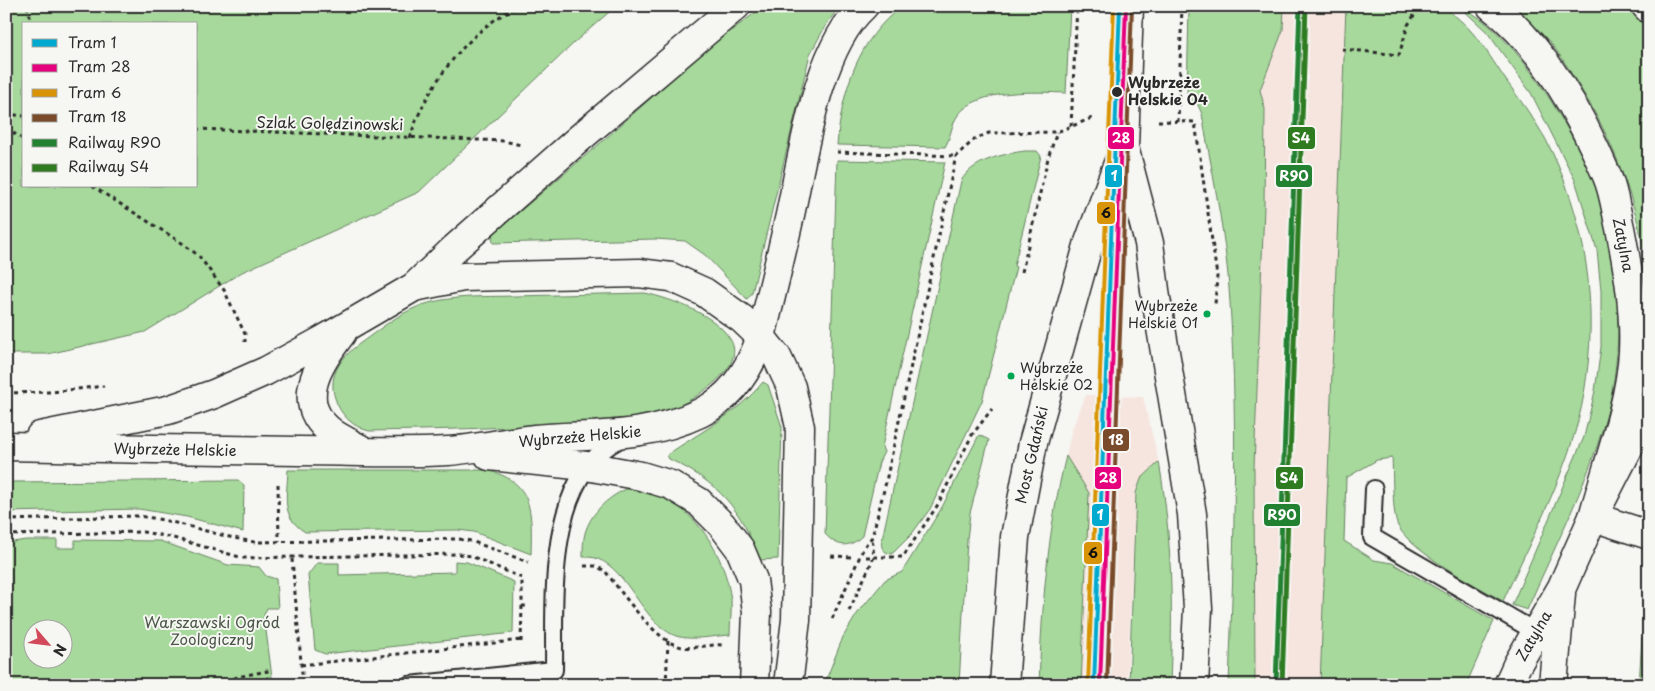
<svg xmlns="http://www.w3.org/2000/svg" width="1655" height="691" font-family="'Playpen Sans',sans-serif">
<rect width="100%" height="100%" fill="#f6f6f2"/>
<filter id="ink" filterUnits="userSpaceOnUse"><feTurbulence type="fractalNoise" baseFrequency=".02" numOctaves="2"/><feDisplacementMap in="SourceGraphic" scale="10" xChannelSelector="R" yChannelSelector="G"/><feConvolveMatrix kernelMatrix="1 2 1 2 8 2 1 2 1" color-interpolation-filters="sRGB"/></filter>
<g filter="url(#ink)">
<path fill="#f6e5df" d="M 1284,6 L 1346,6 L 1320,685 L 1255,685 L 1254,468 L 1264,207 L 1265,109 L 1260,90 L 1283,30 Z
M 1086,395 L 1143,397 L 1159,462 L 1141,479 L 1136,493 L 1127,685 L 1081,685 L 1089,493 L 1066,456 L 1072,429 Z"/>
<path fill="#a6d99b" stroke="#688263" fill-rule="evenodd" d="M 6,6 L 616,6 L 576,41 L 419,192 L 242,272 L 145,332 L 48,354 L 6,354 ZM 24,24 L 196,24 L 196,186 L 24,186 Z
M 840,6 L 826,25 L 810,54 L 752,293 L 747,299 L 705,255 L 685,241 L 655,239 L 493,243 L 492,235 L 605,139 L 701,53 L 763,7 Z
M 902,6 L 1070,6 L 1066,93 C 1036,92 978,88 958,115 C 951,125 951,137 945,147 L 837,145 C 842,91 857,40 902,6 Z
M 1189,6 L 1284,6 L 1283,30 L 1260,90 L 1265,109 L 1264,207 L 1254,468 L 1255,685 L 1229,685 C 1234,549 1239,411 1228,275 C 1223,222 1211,167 1202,114 L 1198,105 L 1187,98 Z
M 1346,6 C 1362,6 1430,3 1440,7 C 1468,19 1487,52 1503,76 C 1517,96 1533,117 1545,138 C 1587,218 1599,306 1584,394 C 1572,464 1532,537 1503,601 C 1476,585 1412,553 1398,526 C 1392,515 1393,473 1392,458 L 1377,460 L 1346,478 L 1344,541 L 1374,560 L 1392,563 L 1494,621 L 1466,685 L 1320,685 Z
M 1459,6 C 1498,23 1535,74 1556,109 C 1575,141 1594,176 1604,212 C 1621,278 1624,355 1605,421 C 1586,487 1554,548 1527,610 L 1512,605 L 1584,437 L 1595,391 L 1601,347 L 1601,291 L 1597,250 L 1575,180 L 1531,93 L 1487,32 Z
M 1513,6 L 1624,6 L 1649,27 L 1649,283 C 1640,210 1616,143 1576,81 C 1567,66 1558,51 1546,38 C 1536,27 1524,17 1513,6 Z
M 1025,151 L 1037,151 L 1041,156 L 1014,266 L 1016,267 L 982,401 L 930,509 L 911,535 L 894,552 L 891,554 C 883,552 880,547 882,539 L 961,181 C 973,160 1003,154 1025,151 Z
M 837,160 L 945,162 L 882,447 L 884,452 L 879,462 L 862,536 C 849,549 837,547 825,534 Z
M 645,293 C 671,299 715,314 730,339 C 738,351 732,364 724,373 C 709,391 669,415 646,419 C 622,423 595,422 570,424 C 503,428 436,430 369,431 C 353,427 340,415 335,398 C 327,374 343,355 362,342 C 380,329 397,315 417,307 C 447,295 483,297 515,296 C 558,295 601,294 645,293 Z
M 763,382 L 768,385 L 782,427 L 778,559 L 759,560 C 742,509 718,482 669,459 L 667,455 C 701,431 736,415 763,382 Z
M 979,435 L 989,440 L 970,513 L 967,540 L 959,685 L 824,685 L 843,637 L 857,614 L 885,580 L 902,572 L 941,509 Z
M 1066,456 L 1089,493 L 1081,685 L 1039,685 C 1042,607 1047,532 1066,456 Z
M 1159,462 C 1172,536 1173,609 1170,685 L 1129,685 L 1136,493 L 1141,479 Z
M 288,470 L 486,470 C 534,481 532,512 531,554 L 474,532 L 458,530 L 305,532 C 280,516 287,497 288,470 Z
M 238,480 L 244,485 L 243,532 L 187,517 L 139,509 L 6,512 L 6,489 L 12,482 Z
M 629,488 C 637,489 645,489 652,492 C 696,508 725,554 731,600 C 732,611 730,623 730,635 C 712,636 693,641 676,636 C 643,624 628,570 598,559 C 594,557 588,557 583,557 C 583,549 583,540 585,533 C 591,512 610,495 629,488 Z
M 26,540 L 57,540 L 57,548 L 75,548 L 75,540 L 160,541 L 228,565 L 259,567 L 266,576 L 276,579 L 278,608 L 267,608 L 264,615 L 273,685 L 6,685 L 6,543 ZM 32,628 L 62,628 L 62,658 L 32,658 Z
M 455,561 L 467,562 L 514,582 L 513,633 L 325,654 L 315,650 L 308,575 L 317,563 L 339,563 L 339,575 L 455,572 Z
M 1642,637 L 1649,639 L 1649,685 L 1639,685 Z"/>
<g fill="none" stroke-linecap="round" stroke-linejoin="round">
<g stroke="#2b2b2b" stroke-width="20">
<path id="lane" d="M 1374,489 L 1372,537 L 1536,632
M 409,685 L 554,670 C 555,598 545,477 620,439"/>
</g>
<g stroke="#2b2b2b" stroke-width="31">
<path id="street" d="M 1593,517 L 1649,535"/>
</g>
<g stroke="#2b2b2b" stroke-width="31">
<path id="secondary" d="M 1129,6 L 1124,147 L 1149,243 L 1156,298 L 1192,514 L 1198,609 L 1194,685
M 1491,6 C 1543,45 1582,117 1607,176 C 1614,192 1616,211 1620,228 C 1628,269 1635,310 1633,352 C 1630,406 1607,465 1593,517
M 1646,6 L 1649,9
M 414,287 L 463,277 L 639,273 L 671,277 L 704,292 L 742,319 L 761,337 L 777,357 L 791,387 L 800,427 L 796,620 L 788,685
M 342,333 C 318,364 292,404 334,434 C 343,440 354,445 364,451
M 40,436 L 168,410 L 214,394 L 266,371 L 323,340 L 414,287 L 454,249 L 581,137 L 736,6
M 6,446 C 104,448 201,450 299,451 C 348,451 398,454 448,451 C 477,449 506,442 535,439 C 593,434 645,439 700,413 C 731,398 750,369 761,337 C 771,296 781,256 790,215 C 803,155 817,48 864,6
M 489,456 L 586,466 L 641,476 L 671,485 L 699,502 L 722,525 L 740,549 L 753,580 L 757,612 L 754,685
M 1004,685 L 1015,537 L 1033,443 L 1089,242 L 1124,147
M 1508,685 L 1517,665 L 1562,587 L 1593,517 L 1649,408
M 1553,685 L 1561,594"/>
</g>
<path stroke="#2b2b2b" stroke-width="3" stroke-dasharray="4 4" stroke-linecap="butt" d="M 27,6 L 32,24
M 1342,49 L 1399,55 L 1408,25 L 1420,6
M 6,114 L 24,116
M 1158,121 L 1195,122 L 1217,276 L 1215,305
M 1178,122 L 1182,6
M 1071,126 L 1077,6
M 6,128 L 24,140
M 196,129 L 504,141 L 521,145
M 410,138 C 426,86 468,30 518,6
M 837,152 L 956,156
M 92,186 L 182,243 L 199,256 L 224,290 L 245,334 L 245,342
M 1022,272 L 1048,158 L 1057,132
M 6,393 L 51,392 L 104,386
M 278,484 L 279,541
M 6,520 L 137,516 C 177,520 215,536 255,542 L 459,539 L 471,541 L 528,562
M 6,535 L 143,532 L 170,537 L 243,558 L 459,554 L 471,556 L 522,578 L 522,606 L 526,606
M 831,556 L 853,557
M 866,557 L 903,557 L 937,506 L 972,435 L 992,409
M 292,559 L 303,685
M 584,566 L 596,566 L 605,571 C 622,592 655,642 682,647 C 695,649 709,644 722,645
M 849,611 L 874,557 L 872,538
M 832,619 L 864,547 L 872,537 L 885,486 L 956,156 L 975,139 L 989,133 L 1057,132 L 1092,118
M 521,642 L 522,606
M 301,665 L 521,640
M 219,685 L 237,677 L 267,671 L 269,685
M 666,685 L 668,641"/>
<use href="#lane" stroke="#f6f6f2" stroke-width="16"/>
<use href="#street" stroke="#f6f6f2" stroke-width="28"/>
<use href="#secondary" stroke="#f6f6f2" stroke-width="28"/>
<g stroke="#f6f6f2" stroke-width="9">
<path id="rail-1" d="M 1276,685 L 1300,6"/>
</g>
<g stroke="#f6f6f2" stroke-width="9">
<path id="rail-2" d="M 1282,685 L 1306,6"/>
</g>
<use href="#rail-1" stroke="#238132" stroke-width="5"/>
<use href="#rail-2" stroke="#2f7b20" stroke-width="5"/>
<g stroke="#f6f6f2" stroke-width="8">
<path id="tram-1" d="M 1094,685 L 1120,6"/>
</g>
<g stroke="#f6f6f2" stroke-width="8">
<path id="tram-2" d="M 1100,685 L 1126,6"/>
</g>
<g stroke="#f6f6f2" stroke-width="8">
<path id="tram-3" d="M 1088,685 L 1114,6"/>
</g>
<g stroke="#f6f6f2" stroke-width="8">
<path id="tram-4" d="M 1107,685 L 1132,6"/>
</g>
<use href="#tram-1" stroke="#00a9ce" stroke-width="4"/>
<use href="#tram-2" stroke="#e5007d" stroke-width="4"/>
<use href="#tram-3" stroke="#d89406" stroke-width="4"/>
<use href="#tram-4" stroke="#7a4b2a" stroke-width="4"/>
</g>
</g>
<circle fill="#2b2b2b" stroke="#f6f6f2" stroke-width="2" cx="1117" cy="92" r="6"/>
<g fill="#00a651" stroke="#f6f6f2" stroke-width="2">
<circle cx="1207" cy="314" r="4.5"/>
<circle cx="1011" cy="376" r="4.5"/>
</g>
<g text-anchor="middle" stroke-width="4" stroke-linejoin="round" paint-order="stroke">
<g font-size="14" fill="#2b2b2b" stroke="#f6f6f2" text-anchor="end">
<text x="1198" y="311">Wybrzeże<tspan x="1198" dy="17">Helskie 01</tspan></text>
<text x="1020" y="373" text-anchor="start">Wybrzeże<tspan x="1020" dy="17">Helskie 02</tspan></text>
</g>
<g font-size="15" font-weight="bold" fill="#2b2b2b" stroke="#f6f6f2" text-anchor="start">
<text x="1128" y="88">Wybrzeże<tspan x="1128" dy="17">Helskie 04</tspan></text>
</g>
<g font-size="15" fill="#2b2b2b" stroke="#f6f6f2">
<text transform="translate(330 124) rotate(1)" y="5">Szlak Golędzinowski</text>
<text transform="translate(1623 245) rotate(79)" y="5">Zatylna</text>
<text transform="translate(580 437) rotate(-5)" y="5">Wybrzeże Helskie</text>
<text transform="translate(175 450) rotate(1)" y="5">Wybrzeże Helskie</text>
<text transform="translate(1032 455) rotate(-77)" y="5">Most Gdański</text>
<text transform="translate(1534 636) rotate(-60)" y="5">Zatylna</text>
</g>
<g font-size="15" fill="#4a5647" stroke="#f6f6f2">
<text x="212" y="628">Warszawski Ogród<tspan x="212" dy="17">Zoologiczny</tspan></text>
</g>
</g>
<g stroke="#f6f6f2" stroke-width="2">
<rect x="1287" y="126" width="29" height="24" rx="5" fill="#2f7b20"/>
<rect x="1107" y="126" width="28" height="24" rx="5" fill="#e5007d"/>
<rect x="1104" y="164" width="19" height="24" rx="5" fill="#00a9ce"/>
<rect x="1275" y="164" width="38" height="24" rx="5" fill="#238132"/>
<rect x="1096" y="201" width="20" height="24" rx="5" fill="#d89406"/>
<rect x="1102" y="428" width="28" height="24" rx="5" fill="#7a4b2a"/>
<rect x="1275" y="466" width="29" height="24" rx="5" fill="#2f7b20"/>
<rect x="1094" y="466" width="28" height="24" rx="5" fill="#e5007d"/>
<rect x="1091" y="503" width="19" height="24" rx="5" fill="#00a9ce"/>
<rect x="1263" y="503" width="38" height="24" rx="5" fill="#238132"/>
<rect x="1083" y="541" width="20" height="24" rx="5" fill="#d89406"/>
</g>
<g font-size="14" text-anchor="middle" font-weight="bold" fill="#fff">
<text x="1301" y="143">S4</text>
<text x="1121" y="143">28</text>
<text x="1114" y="181">1</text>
<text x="1294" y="181">R90</text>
<text x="1116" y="445">18</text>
<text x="1289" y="483">S4</text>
<text x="1108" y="483">28</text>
<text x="1100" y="520">1</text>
<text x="1282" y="520">R90</text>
</g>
<g font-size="14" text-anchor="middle" font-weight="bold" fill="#111">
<text x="1106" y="218">6</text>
<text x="1093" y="558">6</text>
</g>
<rect width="1655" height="691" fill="none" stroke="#f6f6f2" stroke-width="25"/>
<rect x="12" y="12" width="1630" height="666" fill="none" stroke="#2b2b2b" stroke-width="2" filter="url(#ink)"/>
<rect x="22" y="22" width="175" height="165" fill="#f6f6f2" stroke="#a5a5a2"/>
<rect x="32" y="39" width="25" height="8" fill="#00a9ce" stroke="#a5a5a2"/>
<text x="68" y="48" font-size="15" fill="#2b2b2b">Tram 1</text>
<rect x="32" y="64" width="25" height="8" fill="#e5007d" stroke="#a5a5a2"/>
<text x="68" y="72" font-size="15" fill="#2b2b2b">Tram 28</text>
<rect x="32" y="89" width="25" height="8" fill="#d89406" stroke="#a5a5a2"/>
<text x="68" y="98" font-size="15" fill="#2b2b2b">Tram 6</text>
<rect x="32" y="114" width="25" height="8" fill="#7a4b2a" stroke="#a5a5a2"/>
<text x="68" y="122" font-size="15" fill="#2b2b2b">Tram 18</text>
<rect x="32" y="139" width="25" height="8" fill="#238132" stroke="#a5a5a2"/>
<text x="68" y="148" font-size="15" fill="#2b2b2b">Railway R90</text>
<rect x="32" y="164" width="25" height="8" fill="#2f7b20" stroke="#a5a5a2"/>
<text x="68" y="172" font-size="15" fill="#2b2b2b">Railway S4</text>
<g transform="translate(48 644) rotate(118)"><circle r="24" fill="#f6f6f2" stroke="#a5a5a2"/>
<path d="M0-4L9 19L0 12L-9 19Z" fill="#d1495b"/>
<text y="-8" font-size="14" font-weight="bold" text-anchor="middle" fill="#2b2b2b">N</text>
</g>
</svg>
